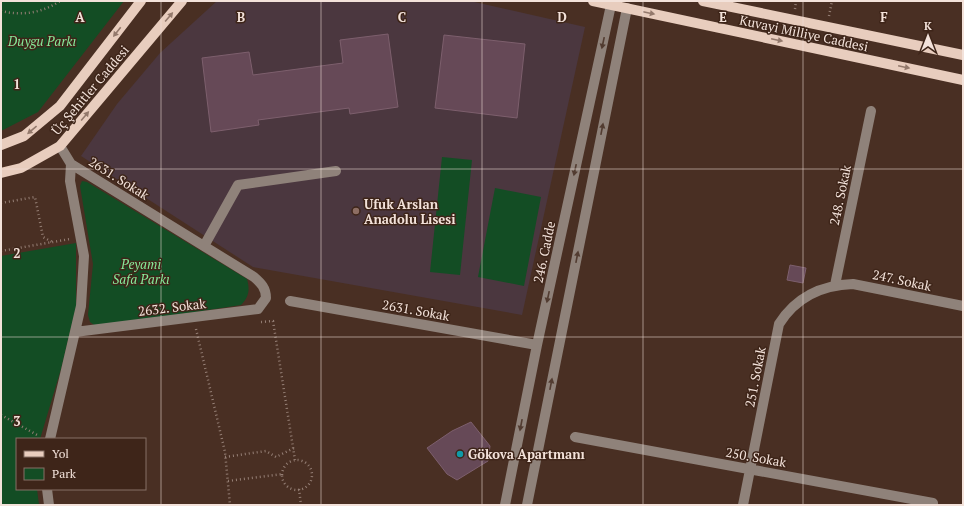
<svg xmlns="http://www.w3.org/2000/svg" width="964" height="506" font-family="'PT Serif',serif">
<rect width="100%" height="100%" fill="#492f23"/>
<path fill="#4b373f" d="M 217,1 L 470,1 L 585,27 L 522,315 L 253,267 L 81,156 L 117,104 L 160,53 Z"/>
<path fill="#134d24" d="M 1,1 L 124,1 L 38,112 L 1,131 Z
M 442,157 L 472,160 L 460,275 L 430,272 Z
M 82,181 L 87,182 L 247,279 C 250,290 249,297 241,305 L 97,327 L 90,322 L 88,315 L 93,264 L 80,186 Z
M 495,188 L 541,197 L 524,286 L 478,277 Z
M 76,243 L 76,307 L 61,369 L 40,439 L 17,439 L 17,489 L 37,489 L 39,505 L 1,505 L 1,256 Z"/>
<path fill="#664957" stroke="#7d5f6d" d="M 388,34 L 398,107 L 350,114 L 349,108 L 258,120 L 259,125 L 211,132 L 202,58 L 249,52 L 253,75 L 343,63 L 340,40 Z
M 444,35 L 525,44 L 517,118 L 435,108 Z
M 790,265 L 806,268 L 803,283 L 787,280 Z
M 471,422 L 490,446 L 488,461 L 457,480 L 447,474 L 427,448 L 452,431 Z"/>
<g fill="none" stroke-linecap="round" stroke-linejoin="round">
<path stroke="#957f75" stroke-width="2.5" stroke-dasharray="1 3" stroke-linecap="butt" d="M 795,9 L 796,1
M 1,11 C 22,16 42,13 60,1
M 829,16 L 832,1
M 1,203 L 35,197 L 43,237 L 52,242
M 1,251 L 70,239
M 261,322 L 273,321 L 295,460
M 196,329 L 225,452 L 230,505
M 1,415 L 39,436
M 225,457 L 266,451 L 276,457 L 294,448
M282 475a15 15 0 1 1 30 0a15 15 0 1 1-30 0Z
M 228,481 L 283,474
M 299,489 L 301,505"/>
<path stroke="#8f827a" stroke-width="10" d="M 71,164 L 254,277 C 261,283 266,288 266,298 L 258,309 L 75,332
M 204,246 L 238,185 L 336,171
M 835,285 L 871,111
M 290,301 L 537,345
M 575,437 L 933,503
M 50,439 L 81,306 L 84,256 L 70,181 L 71,164 L 60,146
M 47,489 L 49,505
M 505,505 L 537,345 L 611,5
M 527,505 L 627,8
M 743,505 L 779,324 C 796,297 822,285 853,284 L 963,306"/>
<path stroke="#e8cdbe" stroke-width="10" d="M 593,1 L 963,80
M 703,1 L 963,55
M 1,145 L 24,136 L 60,106 L 141,1
M 1,173 L 21,168 L 60,146 L 182,1"/>
</g>
<defs><path id="oneway-solid" d="M-6-.8H1V-3.2L6.5 0L1 3.2V.8H-6Z"/></defs>
<g fill="#93796c">
<use href="#oneway-solid" transform="translate(649 13) rotate(12)"/>
<use href="#oneway-solid" transform="translate(169 17) rotate(-50)"/>
<use href="#oneway-solid" transform="translate(117 32) rotate(128)"/>
<use href="#oneway-solid" transform="translate(777 40) rotate(12)"/>
<use href="#oneway-solid" transform="translate(904 67) rotate(12)"/>
<use href="#oneway-solid" transform="translate(85 116) rotate(-50)"/>
<use href="#oneway-solid" transform="translate(32 130) rotate(140)"/>
</g>
<g fill="#523c31">
<use href="#oneway-solid" transform="translate(603 43) rotate(102)"/>
<use href="#oneway-solid" transform="translate(602 129) rotate(-79)"/>
<use href="#oneway-solid" transform="translate(575 170) rotate(102)"/>
<use href="#oneway-solid" transform="translate(577 257) rotate(-79)"/>
<use href="#oneway-solid" transform="translate(548 297) rotate(102)"/>
<use href="#oneway-solid" transform="translate(551 384) rotate(-79)"/>
<use href="#oneway-solid" transform="translate(521 425) rotate(101)"/>
</g>
<path fill="none" stroke="#f3e2da" stroke-width="1" stroke-opacity="0.55" d="M 161,1 L 161,505M 321,1 L 321,505M 482,1 L 482,505M 643,1 L 643,505M 803,1 L 803,505M 1,169 L 963,169M 1,337 L 963,337"/>
<circle fill="#8d6e63" stroke="#3e2519" stroke-width="1.5" cx="356" cy="211" r="4"/>
<circle fill="#0f9aa8" stroke="#3e2519" stroke-width="1.5" cx="460" cy="454" r="4"/>
<g text-anchor="middle" stroke-width="3" stroke-linejoin="round" paint-order="stroke">
<g font-size="13" fill="#f3e2da" stroke="#3e2519">
<text transform="translate(804 33) rotate(12)" y="5">Kuvayi Milliye Caddesi</text>
<text transform="translate(90 90) rotate(-50)" y="5">Üç Şehitler Caddesi</text>
<text transform="translate(119 178) rotate(32)" y="5">2631. Sokak</text>
<text transform="translate(840 195) rotate(-78)" y="5">248. Sokak</text>
<text transform="translate(544 252) rotate(-78)" y="5">246. Cadde</text>
<text transform="translate(902 280) rotate(12)" y="5">247. Sokak</text>
<text transform="translate(172 307) rotate(-7)" y="5">2632. Sokak</text>
<text transform="translate(416 310) rotate(10)" y="5">2631. Sokak</text>
<text transform="translate(755 377) rotate(-79)" y="5">251. Sokak</text>
<text transform="translate(756 457) rotate(10)" y="5">250. Sokak</text>
</g>
<g font-size="13" font-style="italic" fill="#86eb9a" stroke="#3e2519">
<text x="42" y="46">Duygu Parkı</text>
<text x="141" y="269">Peyami<tspan x="141" dy="15">Safa Parkı</tspan></text>
</g>
<g font-size="13" font-weight="bold" fill="#f3e2da" stroke="#3e2519" text-anchor="start">
<text x="364" y="209">Ufuk Arslan<tspan x="364" dy="15">Anadolu Lisesi</tspan></text>
<text x="468" y="459">Gökova Apartmanı</text>
</g>
</g>
<g font-size="13" text-anchor="middle" font-weight="bold" fill="#f3e2da" stroke="#3e2519" stroke-width="3" stroke-linejoin="round" paint-order="stroke">
<text x="80" y="22">A</text>
<text x="241" y="22">B</text>
<text x="402" y="22">C</text>
<text x="562" y="22">D</text>
<text x="723" y="22">E</text>
<text x="884" y="22">F</text>
<text x="17" y="89">1</text>
<text x="17" y="258">2</text>
<text x="17" y="426">3</text>
</g>
<rect width="964" height="506" fill="none" stroke="#f3e2da" stroke-width="4"/>
<rect x="16" y="438" width="130" height="52" fill="#3e2519" stroke="#867166"/>
<rect x="24" y="451" width="20" height="6" fill="#e8cdbe" stroke="#867166"/>
<text x="52" y="458" font-size="12" fill="#f3e2da">Yol</text>
<rect x="24" y="468" width="20" height="12" fill="#134d24" stroke="#867166"/>
<text x="52" y="478" font-size="12" fill="#f3e2da">Park</text>
<g transform="translate(928 36)" stroke="#3e2519" stroke-width="3" paint-order="stroke">
<path d="M0-3L7 15L0 10L-7 15Z" fill="#f3e2da"/>
<text y="-6" font-size="11" font-weight="bold" text-anchor="middle" fill="#f3e2da">K</text>
</g>
</svg>
